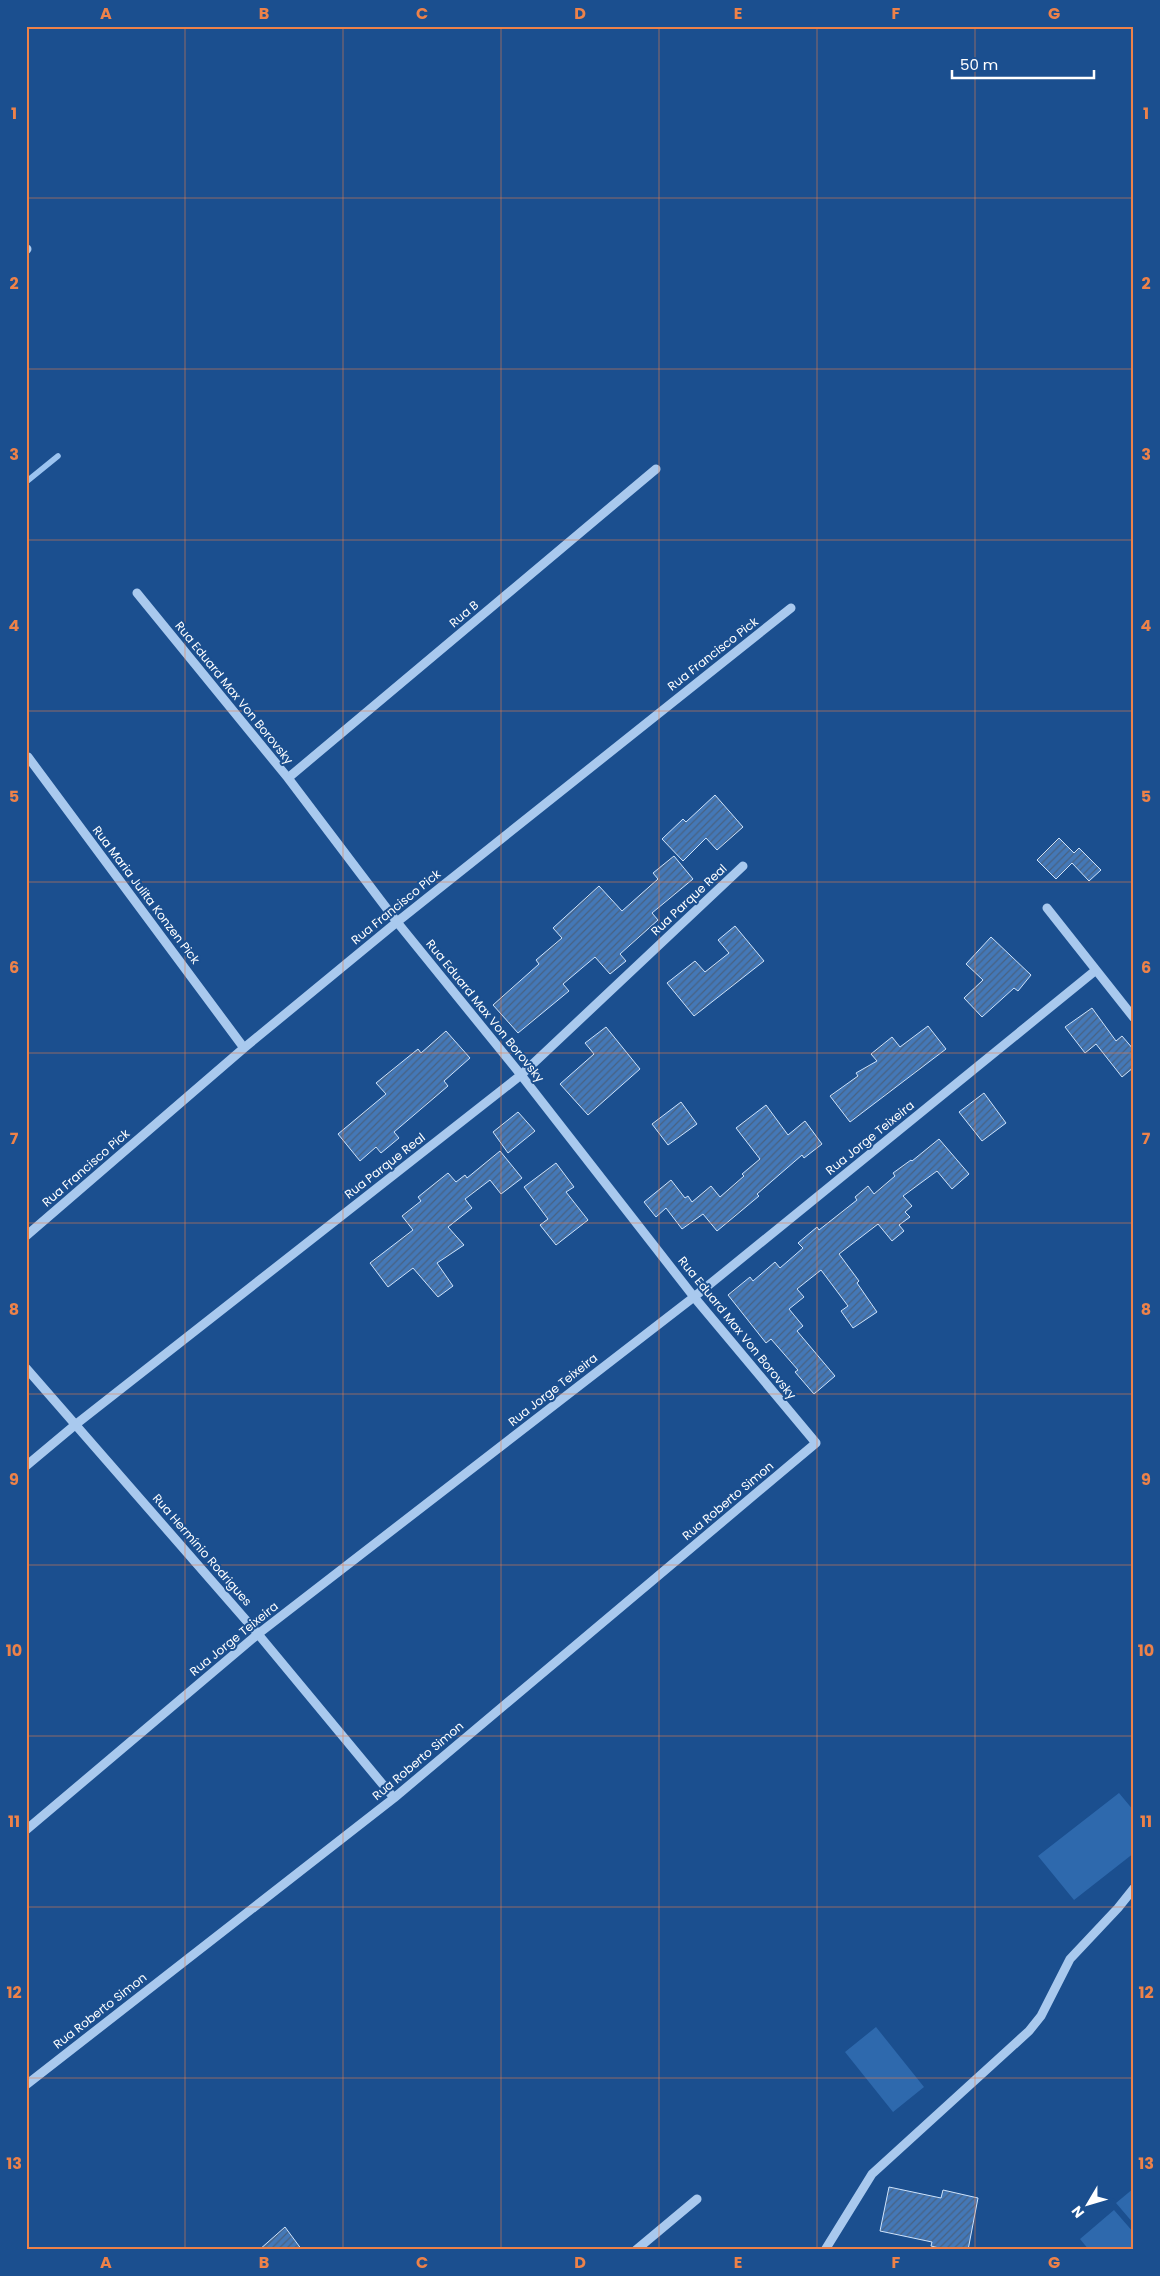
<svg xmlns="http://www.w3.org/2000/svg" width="1160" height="2276" font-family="Poppins,sans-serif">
<defs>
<pattern id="building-hatch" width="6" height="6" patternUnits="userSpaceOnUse" patternTransform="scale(1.25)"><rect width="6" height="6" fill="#4478b7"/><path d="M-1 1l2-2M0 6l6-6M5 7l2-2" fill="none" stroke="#486282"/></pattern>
</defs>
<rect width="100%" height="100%" fill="#1b4f8f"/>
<path fill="#2e69ad" d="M 1119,1793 L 1134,1811 L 1134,1853 L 1074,1900 L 1038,1856 Z
M 876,2027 L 924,2087 L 893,2112 L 845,2052 Z
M 1134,2188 L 1134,2224 L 1116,2203 Z
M 1114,2210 L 1134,2233 L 1134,2250 L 1089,2250 L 1080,2239 Z"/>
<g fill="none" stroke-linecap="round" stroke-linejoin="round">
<path stroke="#9cc4f0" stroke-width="5.5" d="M 26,482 L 58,456"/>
</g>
<path fill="url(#building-hatch)" stroke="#cfe3fa" d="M 715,795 L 743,827 L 717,850 L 706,838 L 683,861 L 662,839 L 683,819 L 686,822 Z
M 1059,838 L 1074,853 L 1079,848 L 1101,870 L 1089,881 L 1072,863 L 1056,879 L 1037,860 Z
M 674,856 L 693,879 L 652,913 L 658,920 L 620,954 L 626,961 L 610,974 L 595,957 L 563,984 L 569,991 L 518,1033 L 493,1005 L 539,964 L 536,960 L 562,938 L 553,928 L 599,886 L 622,911 L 658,879 L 653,873 Z
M 735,926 L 764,961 L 694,1016 L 667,983 L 695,961 L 705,972 L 729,953 L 718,940 Z
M 991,937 L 1031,975 L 1018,991 L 1014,988 L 982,1017 L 964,998 L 983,980 L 966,964 Z
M 1092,1008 L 1116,1041 L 1122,1036 L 1134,1050 L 1134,1067 L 1122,1077 L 1096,1044 L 1085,1053 L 1065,1027 Z
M 928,1026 L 946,1049 L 850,1122 L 830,1096 L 858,1076 L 856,1073 L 877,1061 L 871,1054 L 892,1037 L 900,1047 Z
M 606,1027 L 640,1069 L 588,1115 L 560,1084 L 594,1054 L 585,1043 Z
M 446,1031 L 470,1058 L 444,1081 L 448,1086 L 394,1132 L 399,1138 L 381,1153 L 376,1147 L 360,1161 L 338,1134 L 386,1094 L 376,1083 L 418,1049 L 421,1053 Z
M 984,1093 L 1006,1123 L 982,1141 L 959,1112 Z
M 681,1102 L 697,1124 L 668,1145 L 652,1124 Z
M 766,1105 L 788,1135 L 805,1121 L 822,1144 L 804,1158 L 802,1155 L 757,1194 L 759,1196 L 717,1231 L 703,1214 L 682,1229 L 666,1208 L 656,1217 L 644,1202 L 671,1180 L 685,1198 L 688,1196 L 692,1202 L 711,1186 L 720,1197 L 744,1176 L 742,1174 L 760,1159 L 736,1128 Z
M 518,1112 L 535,1131 L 508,1153 L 493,1132 Z
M 939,1139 L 969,1174 L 952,1189 L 937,1171 L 903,1196 L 912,1206 L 905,1212 L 910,1217 L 899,1225 L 904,1231 L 892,1241 L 878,1224 L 839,1254 L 859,1281 L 857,1283 L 877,1312 L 853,1328 L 841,1311 L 848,1306 L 821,1270 L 797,1289 L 804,1297 L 789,1309 L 803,1326 L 797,1331 L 835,1376 L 814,1394 L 795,1372 L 798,1370 L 771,1339 L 766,1343 L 728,1295 L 750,1277 L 753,1281 L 775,1262 L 780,1268 L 803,1248 L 798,1243 L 817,1227 L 819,1230 L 857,1200 L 855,1197 L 868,1186 L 874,1194 L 895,1176 L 893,1173 L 911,1160 L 912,1161 Z
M 500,1151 L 522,1178 L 501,1194 L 490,1180 L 465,1199 L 472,1208 L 448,1227 L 464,1245 L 437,1263 L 453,1286 L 438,1297 L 413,1268 L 388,1287 L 370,1263 L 413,1230 L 402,1216 L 421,1201 L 418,1197 L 448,1173 L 456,1182 L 465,1175 L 467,1178 Z
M 556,1163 L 574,1187 L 566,1192 L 588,1220 L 556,1245 L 540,1225 L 548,1219 L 524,1187 Z
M 889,2187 L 941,2198 L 943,2190 L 978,2198 L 968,2250 L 947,2250 L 931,2246 L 932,2242 L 880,2231 Z
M 285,2227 L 302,2250 L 259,2250 Z"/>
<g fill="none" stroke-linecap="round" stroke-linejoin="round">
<path stroke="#a9c9ee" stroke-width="9" d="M 26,250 L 27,249
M 28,757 L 244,1048
M 288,778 L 656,469
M 1047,908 L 1134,1018
M 26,1236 L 244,1048 L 397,922 L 791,608
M 26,1368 L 258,1634 L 394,1798
M 26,1466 L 75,1425 L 521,1075 L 743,866
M 26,1830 L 258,1634 L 694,1297 L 1096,970
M 26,2085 L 394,1798 L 816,1443 L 694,1297 L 521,1075 L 397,922 L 288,778 L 137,593
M 636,2250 L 697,2199
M 825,2250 L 872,2174 L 1029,2031 L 1041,2016 L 1070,1959 L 1118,1908 L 1134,1888"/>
</g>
<path fill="none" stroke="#ee8249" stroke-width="1" stroke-opacity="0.55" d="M 185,26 L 185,2250M 343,26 L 343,2250M 501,26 L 501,2250M 659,26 L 659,2250M 817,26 L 817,2250M 975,26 L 975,2250M 26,198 L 1134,198M 26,369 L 1134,369M 26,540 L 1134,540M 26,711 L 1134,711M 26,882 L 1134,882M 26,1053 L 1134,1053M 26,1223 L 1134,1223M 26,1394 L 1134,1394M 26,1565 L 1134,1565M 26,1736 L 1134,1736M 26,1907 L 1134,1907M 26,2078 L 1134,2078"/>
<g text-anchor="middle" stroke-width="4" stroke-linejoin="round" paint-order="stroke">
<g font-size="12" fill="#fff" stroke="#1b4f8f">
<text transform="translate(464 614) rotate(-40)" y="4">Rua B</text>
<text transform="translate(713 654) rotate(-38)" y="4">Rua Francisco Pick</text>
<text transform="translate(234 693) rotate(51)" y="4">Rua Eduard Max Von Borovsky</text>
<text transform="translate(146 895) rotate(53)" y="4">Rua Maria Julita Konzen Pick</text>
<text transform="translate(689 900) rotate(-43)" y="4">Rua Parque Real</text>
<text transform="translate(396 907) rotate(-39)" y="4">Rua Francisco Pick</text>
<text transform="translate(485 1011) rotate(51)" y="4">Rua Eduard Max Von Borovsky</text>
<text transform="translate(870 1138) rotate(-39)" y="4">Rua Jorge Teixeira</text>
<text transform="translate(385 1166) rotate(-38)" y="4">Rua Parque Real</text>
<text transform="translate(86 1168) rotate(-41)" y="4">Rua Francisco Pick</text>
<text transform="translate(737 1328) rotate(51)" y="4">Rua Eduard Max Von Borovsky</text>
<text transform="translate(553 1390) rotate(-38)" y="4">Rua Jorge Teixeira</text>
<text transform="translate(728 1501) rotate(-40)" y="4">Rua Roberto Simon</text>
<text transform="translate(202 1550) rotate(49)" y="4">Rua Hermínio Rodrigues</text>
<text transform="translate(234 1639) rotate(-39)" y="4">Rua Jorge Teixeira</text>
<text transform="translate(418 1761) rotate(-40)" y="4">Rua Roberto Simon</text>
<text transform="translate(100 2011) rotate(-38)" y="4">Rua Roberto Simon</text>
</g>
</g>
<rect width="1160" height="2276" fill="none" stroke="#1b4f8f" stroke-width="55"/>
<g transform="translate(1088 2204) rotate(232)" stroke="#1b4f8f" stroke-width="4" paint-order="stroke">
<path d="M0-4L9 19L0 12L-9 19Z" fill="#ffffff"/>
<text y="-8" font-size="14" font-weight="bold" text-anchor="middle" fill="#ffffff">N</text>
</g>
<path d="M952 70v8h142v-8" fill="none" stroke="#ffffff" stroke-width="2.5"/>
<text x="960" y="70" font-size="15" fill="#ffffff" stroke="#1b4f8f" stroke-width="4" paint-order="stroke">50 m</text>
<rect x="28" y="28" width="1104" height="2220" fill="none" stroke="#ee8249" stroke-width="2"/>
<g font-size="16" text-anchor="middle" font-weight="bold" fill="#ee8249">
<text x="106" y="19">A</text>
<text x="264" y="19">B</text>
<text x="422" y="19">C</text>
<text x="580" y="19">D</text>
<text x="738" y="19">E</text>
<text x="896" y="19">F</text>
<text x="1054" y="19">G</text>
<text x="14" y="119">1</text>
<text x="1146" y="119">1</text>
<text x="14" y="289">2</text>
<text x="1146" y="289">2</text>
<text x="14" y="460">3</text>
<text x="1146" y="460">3</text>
<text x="14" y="631">4</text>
<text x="1146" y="631">4</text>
<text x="14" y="802">5</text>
<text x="1146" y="802">5</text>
<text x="14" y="973">6</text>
<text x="1146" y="973">6</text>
<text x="14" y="1144">7</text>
<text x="1146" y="1144">7</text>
<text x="14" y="1315">8</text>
<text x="1146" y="1315">8</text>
<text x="14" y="1485">9</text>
<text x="1146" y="1485">9</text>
<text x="14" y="1656">10</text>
<text x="1146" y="1656">10</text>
<text x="14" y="1827">11</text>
<text x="1146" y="1827">11</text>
<text x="14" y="1998">12</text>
<text x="1146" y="1998">12</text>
<text x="14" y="2169">13</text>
<text x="1146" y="2169">13</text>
<text x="106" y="2268">A</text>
<text x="264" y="2268">B</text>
<text x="422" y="2268">C</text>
<text x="580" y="2268">D</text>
<text x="738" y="2268">E</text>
<text x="896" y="2268">F</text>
<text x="1054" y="2268">G</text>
</g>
</svg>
